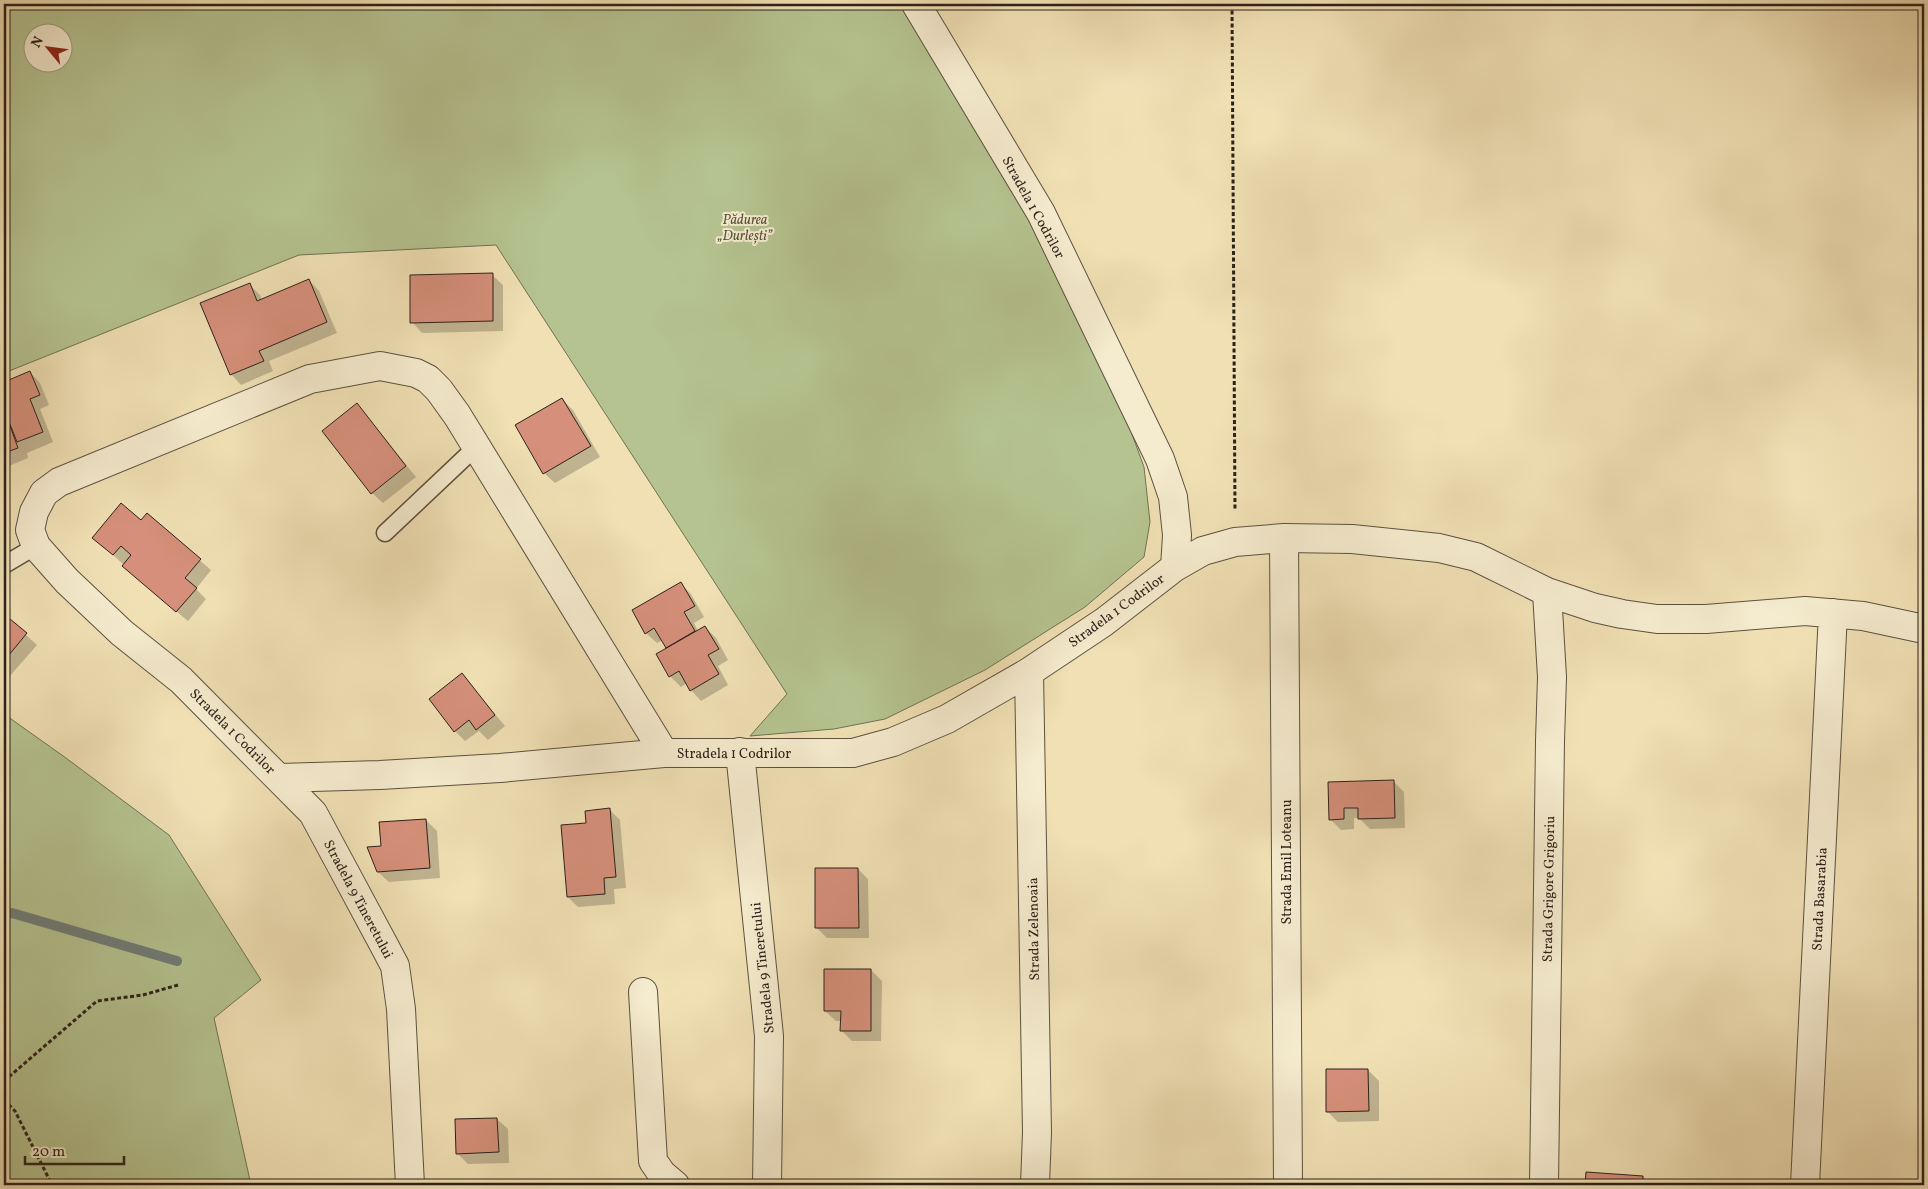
<svg xmlns="http://www.w3.org/2000/svg" width="1928" height="1189" font-family="Vollkorn,serif">
<rect width="100%" height="100%" fill="#f0e0b4"/>
<filter id="stains"><feTurbulence type="fractalNoise" baseFrequency=".004" numOctaves="4"/><feColorMatrix values="0 0 0 0 .2 0 0 0 0 .09 0 0 0 0 .02 0 0 0 .5 -.17"/></filter>
<radialGradient id="worn" r=".72"><stop offset=".6" stop-color="#630" stop-opacity="0"/><stop offset="1" stop-color="#630" stop-opacity=".3"/></radialGradient>
<path fill="#b5c390" stroke="#707255" fill-rule="evenodd" d="M 4,4 L 905,4 L 1050,250 L 1129,426 L 1144,467 L 1150,522 L 1144,557 L 1085,607 L 985,670 L 885,719 L 834,729 L 750,736 L 787,694 L 496,245 L 299,255 L 4,373 ZM 32,32 L 62,32 L 62,62 L 32,62 Z
M 4,714 L 66,758 L 169,835 L 261,980 L 214,1018 L 251,1185 L 4,1185 Z"/>
<path fill="#0003" d="M 492,275 L 503,285 L 503,331 L 422,333 L 412,322 Z
M 309,280 L 319,291 L 337,333 L 269,361 L 273,371 L 241,385 L 231,374 L 249,284 L 260,295 L 262,300 Z
M 30,372 L 40,383 L 49,405 L 40,409 L 53,442 L 27,453 L 28,458 L 4,468 L 4,383 Z
M 562,399 L 573,410 L 600,457 L 555,483 L 544,473 Z
M 357,405 L 367,416 L 416,477 L 383,503 L 372,493 Z
M 147,515 L 211,570 L 196,589 L 206,599 L 188,621 L 134,576 L 124,565 L 94,538 L 141,522 Z
M 681,584 L 691,594 L 704,617 L 694,623 L 698,631 L 705,627 L 716,638 L 728,660 L 718,666 L 728,685 L 701,701 L 691,690 L 687,683 L 681,687 L 670,676 L 668,649 L 663,640 L 657,643 L 646,633 Z
M 4,615 L 37,645 L 9,677 L 4,672 Z
M 462,675 L 505,726 L 488,740 L 479,731 L 465,741 L 455,731 Z
M 1394,782 L 1404,792 L 1405,828 L 1370,829 L 1359,818 L 1354,818 L 1354,829 L 1341,830 L 1330,819 L 1330,783 Z
M 610,810 L 620,820 L 626,888 L 614,889 L 615,904 L 578,907 L 568,897 L 588,824 Z
M 426,820 L 437,831 L 440,878 L 389,882 L 378,872 L 382,847 Z
M 858,869 L 868,879 L 869,938 L 827,938 L 816,927 Z
M 871,970 L 882,981 L 881,1041 L 852,1041 L 841,1030 L 842,1021 L 836,1021 L 825,1011 Z
M 1368,1070 L 1379,1081 L 1379,1121 L 1338,1122 L 1327,1111 Z
M 497,1119 L 508,1129 L 509,1163 L 468,1164 L 458,1154 Z
M 1587,1174 L 1643,1177 L 1651,1185 L 1587,1185 Z"/>
<g fill="none" stroke-linecap="round" stroke-linejoin="round">
<path stroke="#707d78" stroke-width="10" d="M 4,915 L 12,913 L 177,961"/>
</g>
<path fill="#d58f7a" stroke="#2c211a" d="M 493,273 L 493,321 L 410,323 L 410,275 Z
M 309,279 L 327,322 L 259,351 L 264,361 L 230,375 L 200,303 L 250,283 L 257,301 Z
M 30,371 L 40,395 L 30,399 L 43,432 L 17,442 L 4,409 L 4,382 Z
M 562,398 L 591,446 L 543,474 L 515,425 Z
M 357,403 L 406,466 L 371,494 L 322,431 Z
M 4,409 L 18,448 L 4,453 Z
M 121,503 L 141,520 L 147,513 L 201,559 L 185,578 L 197,588 L 176,612 L 122,566 L 131,555 L 121,546 L 113,555 L 92,538 Z
M 681,582 L 695,606 L 684,612 L 695,631 L 666,648 L 654,628 L 645,634 L 632,610 Z
M 4,614 L 27,633 L 4,661 Z
M 705,626 L 719,649 L 708,655 L 719,674 L 690,691 L 679,671 L 669,677 L 656,654 Z
M 462,673 L 495,715 L 476,730 L 469,720 L 454,732 L 429,699 Z
M 1394,780 L 1395,818 L 1358,819 L 1358,808 L 1344,808 L 1344,819 L 1329,820 L 1328,782 Z
M 610,808 L 616,877 L 604,878 L 605,894 L 567,897 L 561,825 L 586,823 L 585,811 Z
M 426,819 L 430,868 L 377,872 L 367,847 L 381,846 L 379,822 Z
M 815,868 L 858,868 L 859,928 L 815,928 Z
M 824,969 L 871,969 L 871,1031 L 840,1031 L 841,1011 L 824,1011 Z
M 1326,1069 L 1368,1069 L 1369,1111 L 1326,1112 Z
M 497,1118 L 499,1152 L 456,1154 L 455,1119 Z
M 1586,1172 L 1643,1176 L 1643,1185 L 1585,1185 Z"/>
<g fill="none" stroke-linecap="round" stroke-linejoin="round">
<g stroke="#5d5140" stroke-width="19">
<path id="service" d="M 385,533 L 476,447
M 4,565 L 36,546"/>
</g>
<g stroke="#5d5140" stroke-width="30">
<path id="minor" d="M 1284,538 L 1288,1185
M 1175,567 L 1203,551 L 1235,542 L 1284,538 L 1352,539 L 1439,548 L 1476,557 L 1547,592 L 1595,608 L 1622,614 L 1657,619 L 1706,619 L 1805,611 L 1863,616 L 1924,629
M 1029,672 L 1037,1132 L 1035,1185
M 740,752 L 769,1036 L 767,1185
M 279,778 L 380,775 L 500,768 L 664,753 L 853,753 L 893,742 L 947,719 L 1029,672 L 1104,622 L 1175,567 L 1177,535 L 1173,497 L 1160,459 L 1041,213 L 916,4
M 643,992 L 653,1161 L 662,1174 L 675,1185
M 410,1185 L 401,1009 L 395,966 L 385,947 L 313,813 L 181,680 L 122,633 L 67,581 L 36,546 L 30,530 L 34,512 L 44,493 L 59,482 L 310,379 L 380,366 L 416,373 L 428,379 L 439,390 L 457,415 L 664,753
M 1544,1185 L 1550,741 L 1552,677 L 1547,592
M 1805,1185 L 1833,613"/>
</g>
<path stroke="#2c211a" stroke-width="3" stroke-dasharray="4 2.5" stroke-linecap="butt" d="M 1232,4 L 1235,511
M 4,1081 L 97,1001 L 143,995 L 178,985
M 4,1100 L 15,1111 L 52,1185"/>
<use href="#service" stroke="#f5ebce" stroke-width="16"/>
<use href="#minor" stroke="#f5ebce" stroke-width="28"/>
</g>
<g text-anchor="middle" stroke-width="4" stroke-linejoin="round" paint-order="stroke">
<g font-size="14" fill="#2c211a" stroke="#f5ebce">
<text transform="translate(1034 207) rotate(61)" y="5">Stradela 1 Codrilor</text>
<text transform="translate(1116 610) rotate(-36)" y="5">Stradela 1 Codrilor</text>
<text transform="translate(233 731) rotate(45)" y="5">Stradela 1 Codrilor</text>
<text x="734" y="758">Stradela 1 Codrilor</text>
<text transform="translate(1286 862) rotate(-90)" y="5">Strada Emil Loteanu</text>
<text transform="translate(1548 889) rotate(-89)" y="5">Strada Grigore Grigoriu</text>
<text transform="translate(359 899) rotate(62)" y="5">Stradela 9 Tineretului</text>
<text transform="translate(1819 899) rotate(-87)" y="5">Strada Basarabia</text>
<text transform="translate(1033 929) rotate(-91)" y="5">Strada Zelenoaia</text>
<text transform="translate(762 968) rotate(-96)" y="5">Stradela 9 Tineretului</text>
</g>
<g font-size="14" font-style="italic" fill="#55523d" stroke="#f5ebce">
<text x="745" y="224">Pădurea<tspan x="745" dy="16">„Durlești”</tspan></text>
</g>
</g>
<rect width="1928" height="1189" fill="none" stroke="#f0e0b4" stroke-width="20"/>
<rect x="5" y="5" width="1918" height="1179" fill="none" stroke="#2c211a" stroke-width="2.5"/>
<rect x="10" y="10" width="1908" height="1169" fill="none" stroke="#2c211a"/>
<g transform="translate(48 48) rotate(299)"><circle r="24" fill="#f5ebce" stroke="#a59a86"/>
<path d="M0-4L9 19L0 12L-9 19Z" fill="#8f2418"/>
<text y="-8" font-size="14" font-weight="bold" text-anchor="middle" fill="#2c211a">N</text>
</g>
<path d="M25 1156v8h99v-8" fill="none" stroke="#2c211a" stroke-width="2.5"/>
<text x="32" y="1156" font-size="15" fill="#2c211a" stroke="#f5ebce" stroke-width="4" paint-order="stroke">20 m</text>
<rect width="100%" height="100%" filter="url(#stains)"/>
<rect width="100%" height="100%" fill="url(#worn)"/>
</svg>
